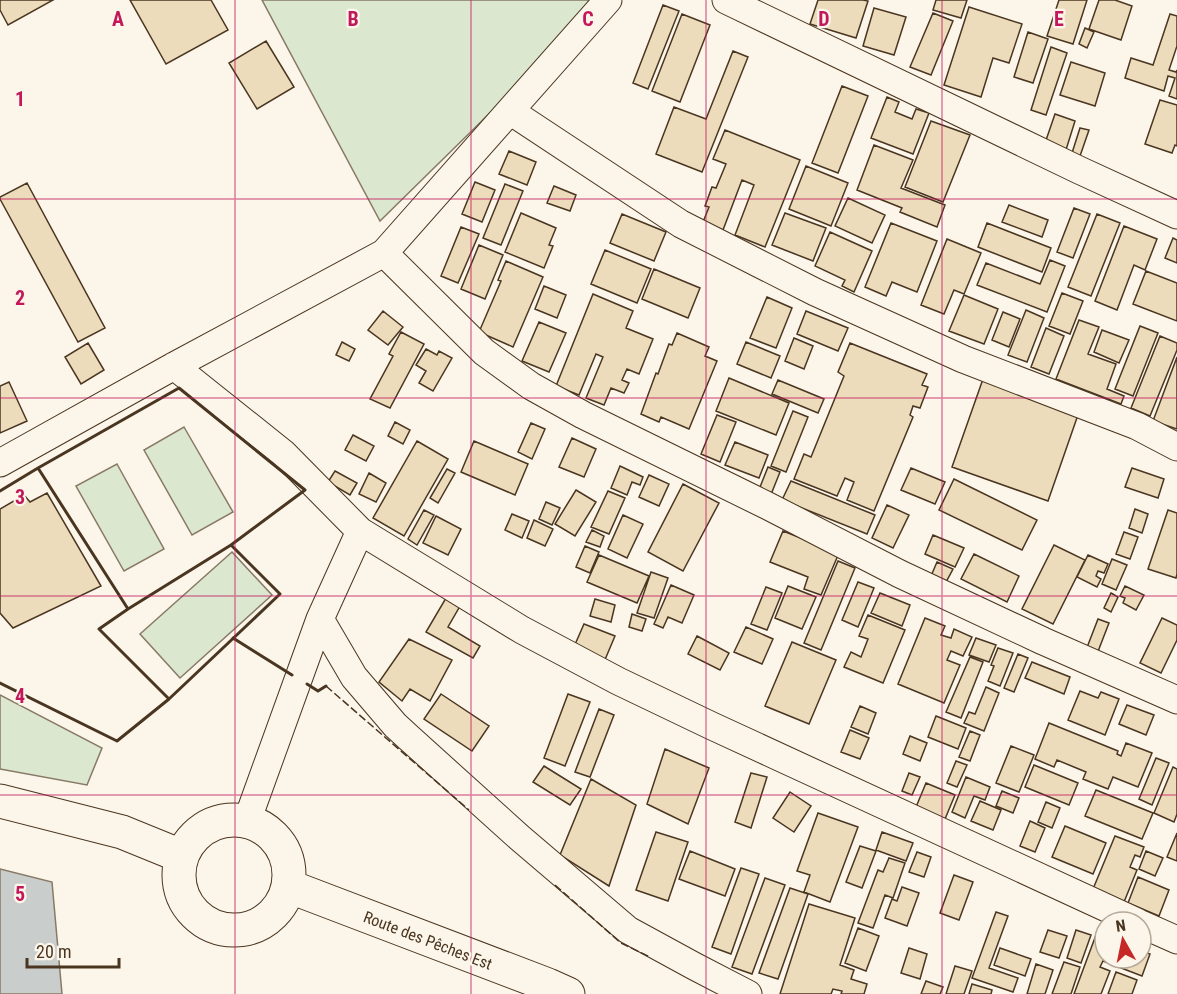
<svg xmlns="http://www.w3.org/2000/svg" width="1177" height="994" font-family="'Roboto Condensed',sans-serif">
<rect width="100%" height="100%" fill="#fbf6e9"/>
<path fill="#dce7d0" stroke="#887966" stroke-width="1.5" d="M 262,0 L 605,0 L 380,221 Z
M 184,427 L 233,512 L 192,535 L 144,450 Z
M 117,464 L 164,549 L 124,571 L 76,486 Z
M 232,552 L 272,595 L 180,678 L 140,634 Z
M 0,695 L 102,748 L 87,785 L 0,769 Z"/>
<path fill="#c9cecd" stroke="#887966" stroke-width="1.5" d="M 0,869 L 52,882 L 62,994 L 0,994 Z"/>
<path fill="#ecdcbc" stroke="#4a3520" stroke-width="1.5" d="M 0,0 L 53,0 L 8,25 L 0,10 Z
M 130,0 L 211,0 L 228,30 L 166,64 Z
M 818,0 L 863,0 L 868,1 L 856,38 L 810,24 Z
M 936,0 L 967,0 L 961,18 L 933,10 Z
M 1059,0 L 1087,0 L 1073,44 L 1047,36 Z
M 1099,0 L 1115,0 L 1132,6 L 1121,40 L 1089,29 Z
M 663,5 L 679,11 L 648,89 L 633,83 Z
M 969,7 L 1022,24 L 1009,63 L 993,58 L 981,97 L 944,85 Z
M 874,8 L 906,17 L 894,55 L 863,46 Z
M 933,13 L 953,21 L 931,75 L 910,67 Z
M 682,14 L 710,25 L 680,102 L 652,91 Z
M 1170,14 L 1177,16 L 1177,46 L 1169,70 L 1176,72 L 1177,70 L 1177,99 L 1169,96 L 1175,78 L 1168,76 L 1164,91 L 1125,78 L 1131,58 L 1153,65 Z
M 1085,28 L 1094,32 L 1087,48 L 1079,44 Z
M 1028,32 L 1048,39 L 1033,83 L 1014,77 Z
M 266,41 L 294,87 L 257,109 L 229,63 Z
M 1051,47 L 1067,53 L 1046,115 L 1031,110 Z
M 733,51 L 748,57 L 702,172 L 656,154 L 674,107 L 706,119 Z
M 1071,62 L 1105,73 L 1095,106 L 1060,95 Z
M 842,86 L 868,96 L 838,173 L 812,163 Z
M 887,97 L 899,102 L 895,112 L 912,119 L 916,109 L 929,113 L 913,154 L 871,138 Z
M 1160,100 L 1177,105 L 1177,146 L 1175,145 L 1172,153 L 1145,144 Z
M 1055,114 L 1075,121 L 1065,153 L 1044,146 Z
M 931,121 L 970,135 L 943,202 L 905,187 Z
M 1080,128 L 1089,130 L 1080,156 L 1072,153 Z
M 725,130 L 800,160 L 765,247 L 735,235 L 754,185 L 742,180 L 723,230 L 703,222 L 709,207 L 705,206 L 712,187 L 716,188 L 726,164 L 713,159 Z
M 874,145 L 913,160 L 901,188 L 945,205 L 937,227 L 900,212 L 902,208 L 857,190 Z
M 509,151 L 536,162 L 527,185 L 499,174 Z
M 806,166 L 848,183 L 831,226 L 789,209 Z
M 475,182 L 495,190 L 482,222 L 462,214 Z
M 27,183 L 105,328 L 78,342 L 0,199 L 0,197 Z
M 505,184 L 523,191 L 501,245 L 483,238 Z
M 554,186 L 576,195 L 570,211 L 547,203 Z
M 848,198 L 885,215 L 872,243 L 835,226 Z
M 1009,205 L 1048,220 L 1042,237 L 1002,222 Z
M 1074,208 L 1090,214 L 1073,258 L 1057,252 Z
M 521,213 L 556,228 L 549,245 L 553,246 L 544,268 L 505,252 Z
M 785,213 L 826,228 L 813,261 L 772,245 Z
M 622,214 L 666,232 L 654,261 L 610,243 Z
M 1097,214 L 1120,223 L 1091,296 L 1068,287 Z
M 891,223 L 937,241 L 917,292 L 892,282 L 886,296 L 865,287 Z
M 987,223 L 1051,248 L 1042,272 L 978,247 Z
M 1124,226 L 1157,239 L 1145,270 L 1134,265 L 1117,310 L 1095,301 Z
M 461,227 L 479,234 L 458,283 L 441,276 Z
M 830,232 L 872,251 L 854,292 L 842,286 L 845,280 L 815,266 Z
M 1173,238 L 1177,240 L 1177,263 L 1165,258 Z
M 947,239 L 981,253 L 964,294 L 954,290 L 944,314 L 921,305 Z
M 479,245 L 503,255 L 485,299 L 461,289 Z
M 605,250 L 651,269 L 637,303 L 591,284 Z
M 1050,260 L 1065,266 L 1047,312 L 977,285 L 986,263 L 1040,284 Z
M 506,261 L 543,277 L 513,347 L 479,332 L 501,281 L 498,280 Z
M 654,269 L 700,288 L 688,318 L 642,299 Z
M 1146,271 L 1177,283 L 1177,321 L 1133,304 Z
M 544,286 L 566,295 L 557,318 L 535,309 Z
M 1062,293 L 1083,301 L 1070,334 L 1049,326 Z
M 593,294 L 633,311 L 626,328 L 653,339 L 639,374 L 627,369 L 622,380 L 629,383 L 624,393 L 611,388 L 604,405 L 586,398 L 603,357 L 596,354 L 579,395 L 556,386 Z
M 964,295 L 998,309 L 984,344 L 949,331 Z
M 767,297 L 792,308 L 776,348 L 750,338 Z
M 1026,310 L 1044,318 L 1027,362 L 1008,355 Z
M 383,311 L 403,327 L 388,345 L 368,330 Z
M 806,311 L 848,328 L 838,351 L 797,334 Z
M 1003,312 L 1020,319 L 1009,347 L 992,340 Z
M 1079,320 L 1099,327 L 1088,354 L 1116,364 L 1107,389 L 1124,396 L 1121,404 L 1056,379 Z
M 539,322 L 566,333 L 549,372 L 522,361 Z
M 1140,326 L 1158,333 L 1133,396 L 1115,389 Z
M 1046,328 L 1064,336 L 1049,374 L 1031,367 Z
M 1102,330 L 1129,340 L 1119,363 L 1094,352 Z
M 401,332 L 424,344 L 390,408 L 370,399 L 393,356 L 389,354 Z
M 677,333 L 709,347 L 705,356 L 717,361 L 689,429 L 661,417 L 659,422 L 641,414 L 656,373 L 658,374 L 669,344 L 672,345 Z
M 1160,336 L 1177,343 L 1177,350 L 1150,416 L 1131,408 Z
M 794,338 L 813,346 L 804,369 L 785,361 Z
M 342,342 L 355,349 L 349,361 L 336,355 Z
M 746,342 L 780,356 L 771,378 L 737,364 Z
M 88,343 L 104,370 L 81,384 L 65,357 Z
M 850,343 L 927,374 L 922,385 L 928,387 L 920,408 L 913,406 L 910,415 L 913,417 L 874,511 L 847,500 L 854,482 L 845,478 L 837,496 L 794,479 L 804,454 L 811,457 L 844,376 L 838,372 Z
M 426,349 L 437,355 L 439,351 L 452,358 L 433,391 L 419,383 L 426,371 L 416,365 Z
M 1177,357 L 1177,429 L 1153,421 Z
M 729,378 L 789,403 L 776,435 L 716,411 Z
M 983,379 L 1079,412 L 1048,501 L 952,467 Z
M 778,380 L 824,399 L 818,413 L 772,394 Z
M 9,382 L 27,421 L 0,433 L 0,386 Z
M 793,411 L 808,417 L 786,472 L 771,466 Z
M 717,415 L 736,422 L 720,462 L 701,454 Z
M 395,422 L 410,430 L 403,444 L 388,436 Z
M 531,423 L 545,429 L 532,459 L 518,452 Z
M 353,435 L 374,446 L 366,461 L 345,450 Z
M 572,438 L 596,449 L 584,477 L 559,467 Z
M 417,441 L 448,459 L 404,536 L 373,518 Z
M 474,441 L 528,464 L 515,495 L 461,472 Z
M 735,442 L 768,455 L 759,478 L 725,465 Z
M 620,466 L 643,477 L 640,485 L 632,482 L 627,495 L 611,488 Z
M 768,467 L 780,472 L 770,497 L 758,492 Z
M 911,468 L 945,482 L 935,504 L 901,490 Z
M 1132,468 L 1164,479 L 1158,498 L 1125,487 Z
M 447,469 L 455,473 L 438,503 L 430,498 Z
M 335,471 L 357,483 L 350,495 L 328,482 Z
M 369,473 L 386,483 L 376,502 L 359,494 Z
M 649,475 L 669,484 L 659,506 L 639,497 Z
M 954,479 L 1037,520 L 1022,550 L 939,510 Z
M 791,481 L 875,515 L 867,534 L 782,500 Z
M 683,484 L 719,503 L 683,571 L 648,552 Z
M 576,490 L 596,502 L 575,536 L 555,524 Z
M 608,491 L 625,498 L 609,534 L 591,527 Z
M 47,493 L 101,586 L 13,628 L 0,613 L 0,509 L 24,495 L 30,502 Z
M 546,502 L 560,508 L 552,525 L 539,519 Z
M 887,505 L 909,515 L 893,548 L 872,538 Z
M 1135,509 L 1148,514 L 1142,533 L 1129,528 Z
M 424,510 L 434,515 L 417,545 L 408,539 Z
M 1168,510 L 1177,513 L 1177,574 L 1176,578 L 1148,569 Z
M 512,514 L 529,521 L 522,538 L 505,530 Z
M 623,515 L 643,524 L 627,558 L 608,549 Z
M 436,516 L 461,529 L 448,555 L 423,543 Z
M 534,520 L 553,529 L 545,546 L 527,538 Z
M 592,530 L 604,536 L 600,547 L 586,542 Z
M 783,531 L 839,553 L 821,595 L 804,589 L 808,577 L 770,562 Z
M 1124,532 L 1138,537 L 1130,559 L 1116,554 Z
M 933,535 L 964,548 L 955,567 L 925,554 Z
M 1054,545 L 1085,560 L 1053,624 L 1022,609 Z
M 585,546 L 599,552 L 590,573 L 576,567 Z
M 974,554 L 1019,576 L 1007,602 L 961,579 Z
M 599,555 L 649,576 L 637,603 L 587,582 Z
M 1088,555 L 1108,564 L 1104,573 L 1098,571 L 1096,576 L 1101,579 L 1097,587 L 1077,577 Z
M 1112,559 L 1127,565 L 1116,590 L 1102,584 Z
M 838,561 L 855,568 L 821,650 L 804,643 Z
M 937,562 L 953,569 L 946,582 L 931,576 Z
M 651,572 L 668,578 L 654,618 L 637,613 Z
M 858,582 L 874,588 L 858,627 L 842,620 Z
M 671,585 L 694,595 L 682,623 L 668,617 L 663,628 L 654,624 Z
M 788,586 L 816,597 L 802,629 L 775,618 Z
M 1125,586 L 1144,595 L 1136,610 L 1123,603 L 1125,598 L 1120,596 Z
M 766,587 L 782,593 L 767,630 L 751,624 Z
M 880,593 L 910,605 L 902,626 L 871,613 Z
M 1111,593 L 1118,597 L 1111,612 L 1104,608 Z
M 446,598 L 460,606 L 448,627 L 480,646 L 473,658 L 426,632 Z
M 595,599 L 615,605 L 611,622 L 590,616 Z
M 632,614 L 646,619 L 642,631 L 629,627 Z
M 868,615 L 905,630 L 883,683 L 844,667 L 851,652 L 861,657 L 868,639 L 859,636 Z
M 925,618 L 945,626 L 941,635 L 951,638 L 954,629 L 972,637 L 963,656 L 951,651 L 947,660 L 960,665 L 944,703 L 898,684 Z
M 1162,618 L 1177,625 L 1177,640 L 1161,673 L 1140,663 Z
M 1098,619 L 1109,623 L 1097,654 L 1086,650 Z
M 584,624 L 615,636 L 604,662 L 573,649 Z
M 746,627 L 773,639 L 762,664 L 734,652 Z
M 697,636 L 729,653 L 720,670 L 688,654 Z
M 976,638 L 996,645 L 989,662 L 969,655 Z
M 409,639 L 452,660 L 430,701 L 410,689 L 402,701 L 379,682 Z
M 792,642 L 836,660 L 809,724 L 765,706 Z
M 998,648 L 1013,653 L 1000,686 L 988,681 L 994,666 L 991,665 Z
M 1018,654 L 1028,658 L 1014,692 L 1004,688 Z
M 970,657 L 983,662 L 961,718 L 946,712 Z
M 1032,662 L 1070,677 L 1064,694 L 1025,678 Z
M 986,687 L 999,693 L 984,731 L 964,723 L 969,712 L 975,714 Z
M 1080,691 L 1098,698 L 1101,692 L 1119,699 L 1105,735 L 1068,720 Z
M 441,694 L 489,726 L 472,751 L 424,719 Z
M 568,694 L 590,702 L 565,766 L 544,758 Z
M 1127,705 L 1154,715 L 1146,735 L 1119,724 Z
M 860,706 L 876,713 L 868,734 L 851,727 Z
M 599,709 L 614,715 L 590,777 L 575,772 Z
M 936,716 L 966,728 L 958,749 L 928,737 Z
M 1049,723 L 1118,751 L 1117,754 L 1121,756 L 1126,743 L 1152,753 L 1138,787 L 1113,777 L 1108,789 L 1083,779 L 1086,772 L 1057,760 L 1054,767 L 1035,759 Z
M 850,730 L 869,738 L 860,759 L 841,752 Z
M 970,731 L 980,735 L 970,761 L 959,757 Z
M 910,736 L 927,743 L 920,761 L 903,754 Z
M 1011,746 L 1034,755 L 1019,792 L 996,783 Z
M 665,749 L 709,768 L 688,824 L 647,804 Z
M 1156,758 L 1169,763 L 1152,805 L 1139,799 Z
M 956,761 L 967,765 L 957,787 L 947,783 Z
M 1034,765 L 1078,783 L 1069,805 L 1025,787 Z
M 544,766 L 581,789 L 570,805 L 533,782 Z
M 1173,767 L 1177,769 L 1177,814 L 1174,822 L 1154,813 Z
M 751,773 L 767,777 L 751,828 L 735,822 Z
M 909,773 L 920,777 L 912,795 L 902,791 Z
M 966,777 L 990,787 L 985,800 L 974,796 L 965,818 L 952,812 Z
M 591,779 L 636,805 L 609,886 L 560,855 Z
M 926,783 L 955,795 L 945,819 L 916,807 Z
M 1096,790 L 1153,813 L 1142,839 L 1085,816 Z
M 1002,791 L 1019,798 L 1013,813 L 996,806 Z
M 790,792 L 811,806 L 794,832 L 773,818 Z
M 980,801 L 1001,810 L 993,830 L 971,821 Z
M 1046,802 L 1060,808 L 1052,828 L 1038,822 Z
M 818,813 L 858,827 L 830,902 L 804,892 L 810,875 L 797,871 Z
M 1030,821 L 1045,828 L 1035,852 L 1020,846 Z
M 1065,826 L 1106,843 L 1093,874 L 1052,857 Z
M 656,832 L 688,842 L 668,901 L 636,890 Z
M 882,832 L 913,843 L 906,861 L 876,850 Z
M 1177,833 L 1177,861 L 1167,857 Z
M 1115,836 L 1144,847 L 1140,857 L 1135,855 L 1130,867 L 1137,870 L 1124,902 L 1093,889 Z
M 860,846 L 876,851 L 862,888 L 846,882 Z
M 690,851 L 735,869 L 725,896 L 679,879 Z
M 1146,851 L 1163,858 L 1155,876 L 1139,869 Z
M 917,852 L 931,857 L 924,877 L 909,872 Z
M 889,858 L 905,863 L 893,898 L 885,895 L 873,928 L 858,923 L 878,870 L 883,872 Z
M 741,868 L 759,874 L 731,954 L 712,947 Z
M 954,875 L 973,882 L 959,920 L 940,913 Z
M 1138,877 L 1169,890 L 1159,916 L 1128,903 Z
M 765,878 L 785,885 L 752,974 L 732,967 Z
M 902,887 L 919,893 L 907,926 L 885,918 L 892,899 L 897,901 Z
M 790,888 L 808,894 L 778,979 L 759,973 Z
M 809,904 L 855,918 L 840,965 L 854,970 L 851,979 L 867,984 L 864,994 L 841,994 L 842,991 L 833,989 L 831,994 L 780,994 Z
M 996,912 L 1008,916 L 989,968 L 1018,978 L 1013,992 L 972,978 Z
M 858,928 L 879,936 L 866,971 L 845,963 Z
M 1048,930 L 1067,936 L 1059,958 L 1040,952 Z
M 1076,930 L 1091,935 L 1081,963 L 1067,958 Z
M 1096,935 L 1105,938 L 1105,958 L 1141,958 L 1141,951 L 1150,954 L 1142,976 L 1103,961 L 1100,967 L 1110,971 L 1101,994 L 1074,994 Z
M 909,948 L 927,954 L 920,979 L 901,973 Z
M 1000,948 L 1031,959 L 1025,976 L 994,965 Z
M 1064,962 L 1080,967 L 1071,994 L 1052,994 Z
M 1036,964 L 1053,970 L 1045,994 L 1027,994 Z
M 955,966 L 972,971 L 964,994 L 946,994 Z
M 1116,972 L 1137,980 L 1132,994 L 1108,994 Z
M 926,981 L 943,987 L 940,994 L 921,994 Z
M 972,984 L 992,990 L 991,994 L 969,994 Z"/>
<g fill="none" stroke-linecap="round" stroke-linejoin="round">
<g stroke="#4a3520" stroke-width="29">
<path id="street" d="M 726,0 L 1079,170 L 1177,215
M 510,111 L 681,224 L 815,292 L 963,359 L 1137,426 L 1177,447
M 384,253 L 484,352 L 531,386 L 583,415 L 768,506 L 900,574 L 1043,641 L 1177,700
M 174,366 L 283,453 L 360,531 L 522,630 L 618,681 L 712,726 L 1137,922
M 0,463 L 174,366 L 384,253 L 608,0
M 360,531 L 320,619 L 354,677 L 395,725 L 408,737 L 520,838 L 628,930 L 694,966 L 748,994
M 247,821 L 320,619
M 1141,924 L 1177,940"/>
</g>
<g stroke="#4a3520" stroke-width="35">
<path id="secondary" d="M 0,801 L 122,832 L 181,856
M179 875a55 55 0 1 1 110 0a55 55 0 1 1-110 0Z
M 288,886 L 548,985 L 568,994"/>
</g>
<use href="#street" stroke="#fbf6e9" stroke-width="27"/>
<use href="#secondary" stroke="#fbf6e9" stroke-width="33"/>
<path stroke="#4a3520" stroke-width="1.5" stroke-dasharray="8 3" stroke-linecap="butt" d="M 326,686 L 469,810
M 555,885 L 621,943 L 650,957"/>
<path stroke="#4a3520" stroke-width="3" d="M 179,388 L 305,490 L 231,545 L 128,609 L 38,468 Z
M 0,491 L 38,468
M 128,609 L 99,629 L 169,699
M 233,638 L 292,675
M 0,683 L 117,741 L 169,699 L 280,594 L 231,545
M 307,684 L 318,691 L 326,686"/>
</g>
<path fill="none" stroke="#c2185b" stroke-width="1.5" stroke-opacity="0.55" d="M 235,0 L 235,994M 471,0 L 471,994M 706,0 L 706,994M 942,0 L 942,994M 0,199 L 1177,199M 0,398 L 1177,398M 0,596 L 1177,596M 0,795 L 1177,795"/>
<g text-anchor="middle" stroke-width="4.5" stroke-linejoin="round" paint-order="stroke">
<g font-size="16" fill="#4a3520" stroke="#fbf6e9">
<text transform="translate(428 940) rotate(21)" y="6">Route des Pêches Est</text>
</g>
</g>
<g font-size="20" text-anchor="middle" font-weight="bold" fill="#c2185b" stroke="#fbf6e9" stroke-width="4.5" stroke-linejoin="round" paint-order="stroke">
<text x="118" y="26">A</text>
<text x="353" y="26">B</text>
<text x="588" y="26">C</text>
<text x="824" y="26">D</text>
<text x="1059" y="26">E</text>
<text x="20" y="106">1</text>
<text x="20" y="305">2</text>
<text x="20" y="504">3</text>
<text x="20" y="703">4</text>
<text x="20" y="901">5</text>
</g>
<g transform="translate(1123 940) rotate(351)"><circle r="28" fill="#fbf6e9" stroke="#b4a999" stroke-width="1.5"/>
<path d="M0-4.5L10 22L0 15L-10 22Z" fill="#c62828"/>
<text y="-9" font-size="16" font-weight="bold" text-anchor="middle" fill="#4a3520">N</text>
</g>
<path d="M27 958v9h92v-9" fill="none" stroke="#4a3520" stroke-width="3"/>
<text x="36" y="958" font-size="18" fill="#4a3520" stroke="#fbf6e9" stroke-width="4.5" paint-order="stroke">20 m</text>
</svg>
